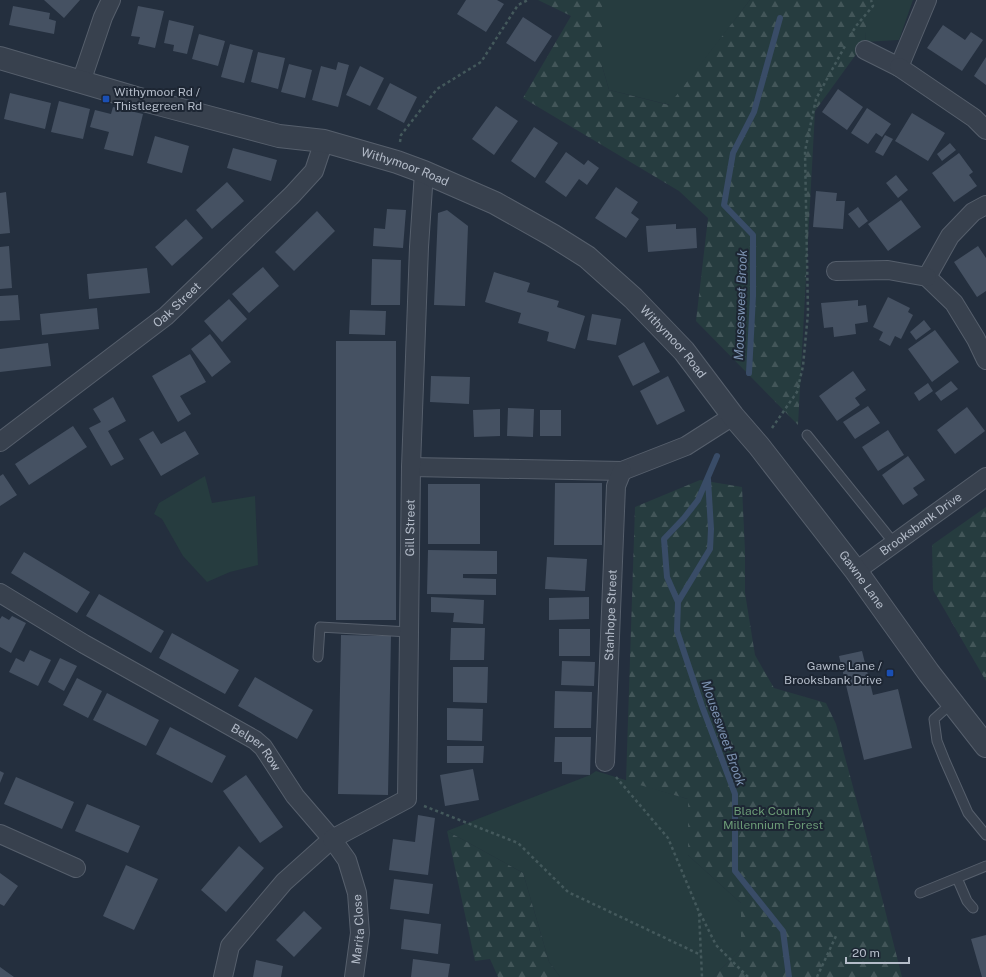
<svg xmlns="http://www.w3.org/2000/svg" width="986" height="977" font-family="'Public Sans',sans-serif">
<defs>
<pattern id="forest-firs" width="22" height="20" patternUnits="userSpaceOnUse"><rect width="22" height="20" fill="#263c3f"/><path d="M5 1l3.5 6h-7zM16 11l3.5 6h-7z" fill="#435659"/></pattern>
</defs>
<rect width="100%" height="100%" fill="#242f3e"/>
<path fill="#263c3f" d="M 602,0 L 750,0 L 670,105 L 609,90 L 602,66 Z
M 868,0 L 913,0 L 899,40 L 865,42 Z
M 205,476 L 212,503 L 255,496 L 258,565 L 230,572 L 207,582 L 183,556 L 162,519 L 154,514 L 159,503 Z
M 596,771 L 688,799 L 688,855 L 741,903 L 741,949 L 713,977 L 560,977 L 549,962 L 523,873 L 447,831 L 590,775 Z"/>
<path fill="url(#forest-firs)" d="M 538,0 L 602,0 L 602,66 L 609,90 L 669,105 L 750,0 L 869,0 L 865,42 L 815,111 L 798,425 L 696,321 L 708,218 L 679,191 L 523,98 L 571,16 Z
M 700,480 L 742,487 L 745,551 L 745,593 L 755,655 L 774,688 L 826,703 L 836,724 L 866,835 L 902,977 L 713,977 L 741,949 L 741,903 L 688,855 L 688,799 L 626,781 L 635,507 Z
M 986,507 L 986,681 L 933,590 L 932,545 Z
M 447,831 L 523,873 L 549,962 L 560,977 L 498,977 L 490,959 L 475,961 Z"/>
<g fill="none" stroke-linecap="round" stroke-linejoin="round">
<path stroke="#394c67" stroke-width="6" d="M 749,373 L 753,296 L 753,235 L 724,205 L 733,153 L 754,112 L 780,18
M 717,456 L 698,500 L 684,518 L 664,539 L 667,577 L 678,602 L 677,631 L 702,706 L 735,794 L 735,871 L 783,931 L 789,977
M 678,602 L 710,549 L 711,529 L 708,479"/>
</g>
<path fill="#455162" d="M 44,0 L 80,0 L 64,18 Z
M 466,0 L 497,0 L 504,4 L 486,32 L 457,14 Z
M 13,6 L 50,13 L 49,19 L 56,21 L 54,34 L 9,25 Z
M 138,6 L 164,11 L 155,48 L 138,44 L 140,37 L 131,36 Z
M 523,17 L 552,36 L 535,62 L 506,43 Z
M 169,20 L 194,26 L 187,54 L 173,51 L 174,45 L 164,43 Z
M 943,25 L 965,40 L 971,32 L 983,40 L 962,71 L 927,48 Z
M 199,34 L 225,41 L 218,66 L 192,59 Z
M 230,44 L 253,50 L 244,83 L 221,77 Z
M 258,52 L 285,58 L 278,89 L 251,82 Z
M 986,57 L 986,85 L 974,76 Z
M 338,62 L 349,65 L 338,107 L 312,100 L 321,66 L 336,70 Z
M 289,64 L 312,70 L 305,98 L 281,92 Z
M 360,66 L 384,78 L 370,106 L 346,95 Z
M 390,83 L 417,97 L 404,123 L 377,109 Z
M 838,89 L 863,107 L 847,130 L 822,112 Z
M 10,93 L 51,103 L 45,129 L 4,119 Z
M 59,101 L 90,109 L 83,139 L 51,132 Z
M 496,106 L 518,121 L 494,155 L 472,139 Z
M 113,107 L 143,114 L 133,156 L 104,149 L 109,132 L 90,127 L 95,110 L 111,114 Z
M 867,108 L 891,124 L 882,137 L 876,133 L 868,144 L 851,133 Z
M 912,113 L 945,133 L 928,161 L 895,141 Z
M 534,127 L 558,143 L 535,178 L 511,161 Z
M 885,135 L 893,139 L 883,156 L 875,152 Z
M 155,136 L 189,146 L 182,173 L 147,163 Z
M 950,143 L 956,150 L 942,161 L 937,154 Z
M 233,148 L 277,160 L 271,181 L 227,168 Z
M 566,152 L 584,165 L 588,160 L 599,168 L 587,185 L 579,179 L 566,197 L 545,182 Z
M 959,153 L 973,172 L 969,175 L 977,186 L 954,202 L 932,173 Z
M 896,175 L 908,190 L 898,198 L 886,183 Z
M 227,182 L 244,201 L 212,229 L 196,210 Z
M 616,187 L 638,202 L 631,213 L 639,219 L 626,238 L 595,218 Z
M 816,191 L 837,193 L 836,201 L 845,201 L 843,229 L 813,227 Z
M 6,192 L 10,233 L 0,234 L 0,193 Z
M 901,200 L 921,227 L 888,251 L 868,224 Z
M 858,207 L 868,221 L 859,228 L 848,214 Z
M 387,209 L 406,210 L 403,248 L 373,246 L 374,228 L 385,229 Z
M 447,210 L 468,226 L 465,306 L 434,305 L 438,213 Z
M 317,211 L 335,231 L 294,271 L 275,252 Z
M 186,219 L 203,238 L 172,266 L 155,247 Z
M 676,224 L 676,229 L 696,228 L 697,248 L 648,252 L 646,226 Z
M 9,246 L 12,288 L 0,289 L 0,247 Z
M 978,246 L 986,258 L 986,291 L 977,297 L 954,262 Z
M 372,259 L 401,260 L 400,305 L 371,305 Z
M 263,267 L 279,286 L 249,313 L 232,294 Z
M 147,268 L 150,293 L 89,299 L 87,274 Z
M 494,272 L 530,283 L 527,292 L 559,301 L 557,307 L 585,316 L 575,349 L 547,341 L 549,332 L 518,323 L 521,313 L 485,302 Z
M 18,295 L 20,320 L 0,321 L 0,296 Z
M 888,297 L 910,308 L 908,312 L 913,315 L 901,339 L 895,336 L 890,346 L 879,340 L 883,332 L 873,327 Z
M 229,299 L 247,319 L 222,342 L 204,321 Z
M 858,300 L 858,306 L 866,305 L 868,322 L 855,324 L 856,334 L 834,337 L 833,327 L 824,328 L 821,303 Z
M 97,308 L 99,329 L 42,335 L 40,314 Z
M 350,310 L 386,311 L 385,335 L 349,334 Z
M 592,314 L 621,319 L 616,345 L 587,340 Z
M 924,320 L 931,329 L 916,340 L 910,332 Z
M 935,330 L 959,362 L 932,382 L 908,349 Z
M 210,334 L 231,362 L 212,377 L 191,349 Z
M 336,341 L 396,341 L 396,620 L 336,620 Z
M 644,342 L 660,372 L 633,386 L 618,356 Z
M 48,343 L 51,366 L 0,372 L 0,349 Z
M 190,354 L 206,382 L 180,396 L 191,414 L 178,422 L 152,376 Z
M 853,371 L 866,390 L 855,398 L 860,405 L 837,421 L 819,396 Z
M 431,376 L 470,377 L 469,404 L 430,402 Z
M 668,376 L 685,411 L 657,425 L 640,391 Z
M 951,381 L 958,389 L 941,401 L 935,393 Z
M 928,383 L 933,391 L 919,401 L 914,393 Z
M 113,397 L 126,421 L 108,431 L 124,459 L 111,466 L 89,428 L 101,422 L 93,409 Z
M 868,406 L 880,423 L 855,439 L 843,422 Z
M 967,407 L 985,431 L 955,454 L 937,430 Z
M 508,408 L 534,409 L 533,437 L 507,436 Z
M 500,409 L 500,436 L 474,437 L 473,410 Z
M 540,410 L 561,410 L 561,436 L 540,436 Z
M 73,426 L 87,447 L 29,485 L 15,464 Z
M 888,430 L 904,455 L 878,471 L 862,447 Z
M 153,431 L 161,444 L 185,431 L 199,454 L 161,476 L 139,439 Z
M 908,456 L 925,480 L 913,488 L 918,495 L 903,505 L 882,475 Z
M 3,474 L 17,495 L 0,506 L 0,476 Z
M 555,483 L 602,483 L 602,545 L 554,545 Z
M 428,484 L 480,484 L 480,544 L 428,544 Z
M 428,550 L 497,551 L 497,574 L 463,574 L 463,578 L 496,579 L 496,595 L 427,594 Z
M 24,552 L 90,592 L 77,613 L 11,573 Z
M 547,557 L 587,559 L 585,591 L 545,589 Z
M 99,594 L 164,631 L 151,653 L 86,616 Z
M 431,597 L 484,600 L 483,624 L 453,622 L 454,613 L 431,612 Z
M 589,597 L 589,619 L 549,620 L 549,598 Z
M 2,616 L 9,620 L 12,616 L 26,623 L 11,653 L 0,647 L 0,619 Z
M 451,628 L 485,628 L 484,660 L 450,660 Z
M 559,629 L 590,629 L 590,656 L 559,656 Z
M 172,633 L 239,670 L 225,694 L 159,658 Z
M 341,635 L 391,636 L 388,795 L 338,794 Z
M 30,650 L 51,660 L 38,686 L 9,672 L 16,658 L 24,662 Z
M 862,651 L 873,695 L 898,689 L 912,748 L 864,760 L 839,656 Z
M 60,658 L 77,666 L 64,691 L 48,682 Z
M 562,661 L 595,662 L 594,686 L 561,685 Z
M 453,667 L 488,667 L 487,703 L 453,702 Z
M 255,677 L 313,710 L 297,739 L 238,706 Z
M 77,678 L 102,691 L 88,718 L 63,705 Z
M 555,691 L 592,692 L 591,728 L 554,728 Z
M 107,693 L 159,720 L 146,746 L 93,720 Z
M 447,708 L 483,709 L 482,741 L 447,740 Z
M 170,727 L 226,756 L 212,783 L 156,754 Z
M 555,737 L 591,737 L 590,775 L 562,774 L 562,762 L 554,762 Z
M 447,746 L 484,746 L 483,763 L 447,763 Z
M 473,769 L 479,800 L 445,806 L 440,775 Z
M 0,771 L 4,773 L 0,783 Z
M 246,775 L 283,827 L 260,843 L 223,791 Z
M 16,777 L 74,802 L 62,829 L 4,804 Z
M 87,804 L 140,826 L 128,853 L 75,831 Z
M 418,815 L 435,818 L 428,875 L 389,870 L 393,839 L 415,842 Z
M 239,846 L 264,868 L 226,912 L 201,890 Z
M 126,865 L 158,879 L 134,930 L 103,916 Z
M 0,873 L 18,886 L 4,906 L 0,904 Z
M 394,879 L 433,884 L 429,914 L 390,909 Z
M 304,911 L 322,928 L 294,957 L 276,940 Z
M 404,919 L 441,924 L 438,954 L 401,949 Z
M 986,935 L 986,977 L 982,977 L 971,939 Z
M 413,959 L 450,964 L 448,977 L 411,977 Z
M 256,960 L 283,966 L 281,977 L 253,977 Z
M 0,967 L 14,977 L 0,977 Z"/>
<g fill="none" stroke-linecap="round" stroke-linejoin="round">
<g stroke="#565f6c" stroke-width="11">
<path id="service" d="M 807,435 L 894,543
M 318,657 L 320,627 L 409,632
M 952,703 L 934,719 L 937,741 L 945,761 L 968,813 L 986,835
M 957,878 L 967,901 L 973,908
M 920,893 L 986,866"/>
</g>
<g stroke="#565f6c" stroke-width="20">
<g id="minor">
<path d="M 865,50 L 899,67 L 927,0"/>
<path d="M 899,67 L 974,118 L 986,130"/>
<path d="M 81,82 L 103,17 L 111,0"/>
<path d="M 986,205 L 973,212 L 950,236 L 927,277 L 954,303 L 976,339 L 986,360"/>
<path d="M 836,271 L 888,270 L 927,277"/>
<path id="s1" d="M 0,442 L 166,316 L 292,195 L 314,171 L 324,141"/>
<path d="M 411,467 L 622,471 L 686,446 L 733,416"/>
<path id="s2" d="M 856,571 L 986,477"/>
<path id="s3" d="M 0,593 L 84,644 L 255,740 L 263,747 L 295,796 L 332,839 L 284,882 L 230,946 L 223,977"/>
<path id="s4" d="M 605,762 L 616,486 L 622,471"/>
<path d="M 0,834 L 76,868"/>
<path id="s5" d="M 354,977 L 360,933 L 357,893 L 347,860 L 332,839 L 407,799 L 411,467 L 419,247 L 424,172"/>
</g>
</g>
<g stroke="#565f6c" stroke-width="24">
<g id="tertiary">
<path id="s6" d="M 0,58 L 136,98 L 279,136 L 324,141 L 397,162 L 424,172 L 495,203 L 552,235 L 587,257 L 633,298 L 684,351 L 733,416 L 759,446 L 856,571 L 929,673 L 986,746"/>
</g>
</g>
<path stroke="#44595c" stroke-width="2.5" stroke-dasharray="3 3" stroke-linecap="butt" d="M 850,36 L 856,26 L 873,6 L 871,0
M 400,142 L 401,135 L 437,89 L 481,62 L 518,5 L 528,0
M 772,428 L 797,392 L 803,366 L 808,313 L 805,151 L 816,99 L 845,46
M 616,777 L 668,838 L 699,912 L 702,977
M 424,806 L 518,843 L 568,892 L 701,955
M 700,913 L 716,945 L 748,977
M 817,977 L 836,936"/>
<use href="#service" stroke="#38414e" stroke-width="9"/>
<use href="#minor" stroke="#38414e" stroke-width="18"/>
<use href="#tertiary" stroke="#38414e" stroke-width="22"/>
</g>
<g fill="#1a4fb4" stroke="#1d2633" stroke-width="1.5">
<rect x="102" y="95" width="8" height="8" rx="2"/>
<rect x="886" y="669" width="8" height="8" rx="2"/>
</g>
<g text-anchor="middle" stroke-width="4" stroke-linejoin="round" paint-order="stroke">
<g font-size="12" fill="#b4bcc9" stroke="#1d2633" text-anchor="start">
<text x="114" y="96">Withymoor Rd /<tspan x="114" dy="14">Thistlegreen Rd</tspan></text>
<text x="882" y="670" text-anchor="end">Gawne Lane /<tspan x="882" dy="14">Brooksbank Drive</tspan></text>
</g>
<g font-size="12" fill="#b4bcc9" stroke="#1d2633">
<text dy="4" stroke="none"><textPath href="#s6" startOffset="420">Withymoor Road</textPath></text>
<text dy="4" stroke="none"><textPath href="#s1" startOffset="224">Oak Street</textPath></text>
<text dy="4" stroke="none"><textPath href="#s6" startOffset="745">Withymoor Road</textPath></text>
<text dy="4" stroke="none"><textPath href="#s2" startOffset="80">Brooksbank Drive</textPath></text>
<text dy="4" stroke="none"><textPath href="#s5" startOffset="501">Gill Street</textPath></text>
<text dy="4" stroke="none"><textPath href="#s6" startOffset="1049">Gawne Lane</textPath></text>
<text dy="4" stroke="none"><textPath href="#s4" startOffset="147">Stanhope Street</textPath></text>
<text dy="4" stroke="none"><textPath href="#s3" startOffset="300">Belper Row</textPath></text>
<text dy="4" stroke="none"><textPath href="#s5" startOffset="48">Marita Close</textPath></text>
</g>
<g font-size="12" fill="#6b9a76" stroke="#1d2633">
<text x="773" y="815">Black Country<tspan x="773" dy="14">Millennium Forest</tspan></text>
</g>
<g font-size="13" font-style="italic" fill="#7c92b1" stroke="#1d2633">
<text transform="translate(740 305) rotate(-88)" y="5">Mousesweet Brook</text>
<text transform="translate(724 733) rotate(71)" y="5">Mousesweet Brook</text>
</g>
</g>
<path d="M846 957v6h63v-6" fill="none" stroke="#b4bcc9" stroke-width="2"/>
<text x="852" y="957" font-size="12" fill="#b4bcc9" stroke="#1d2633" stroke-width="3" paint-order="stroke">20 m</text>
</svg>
